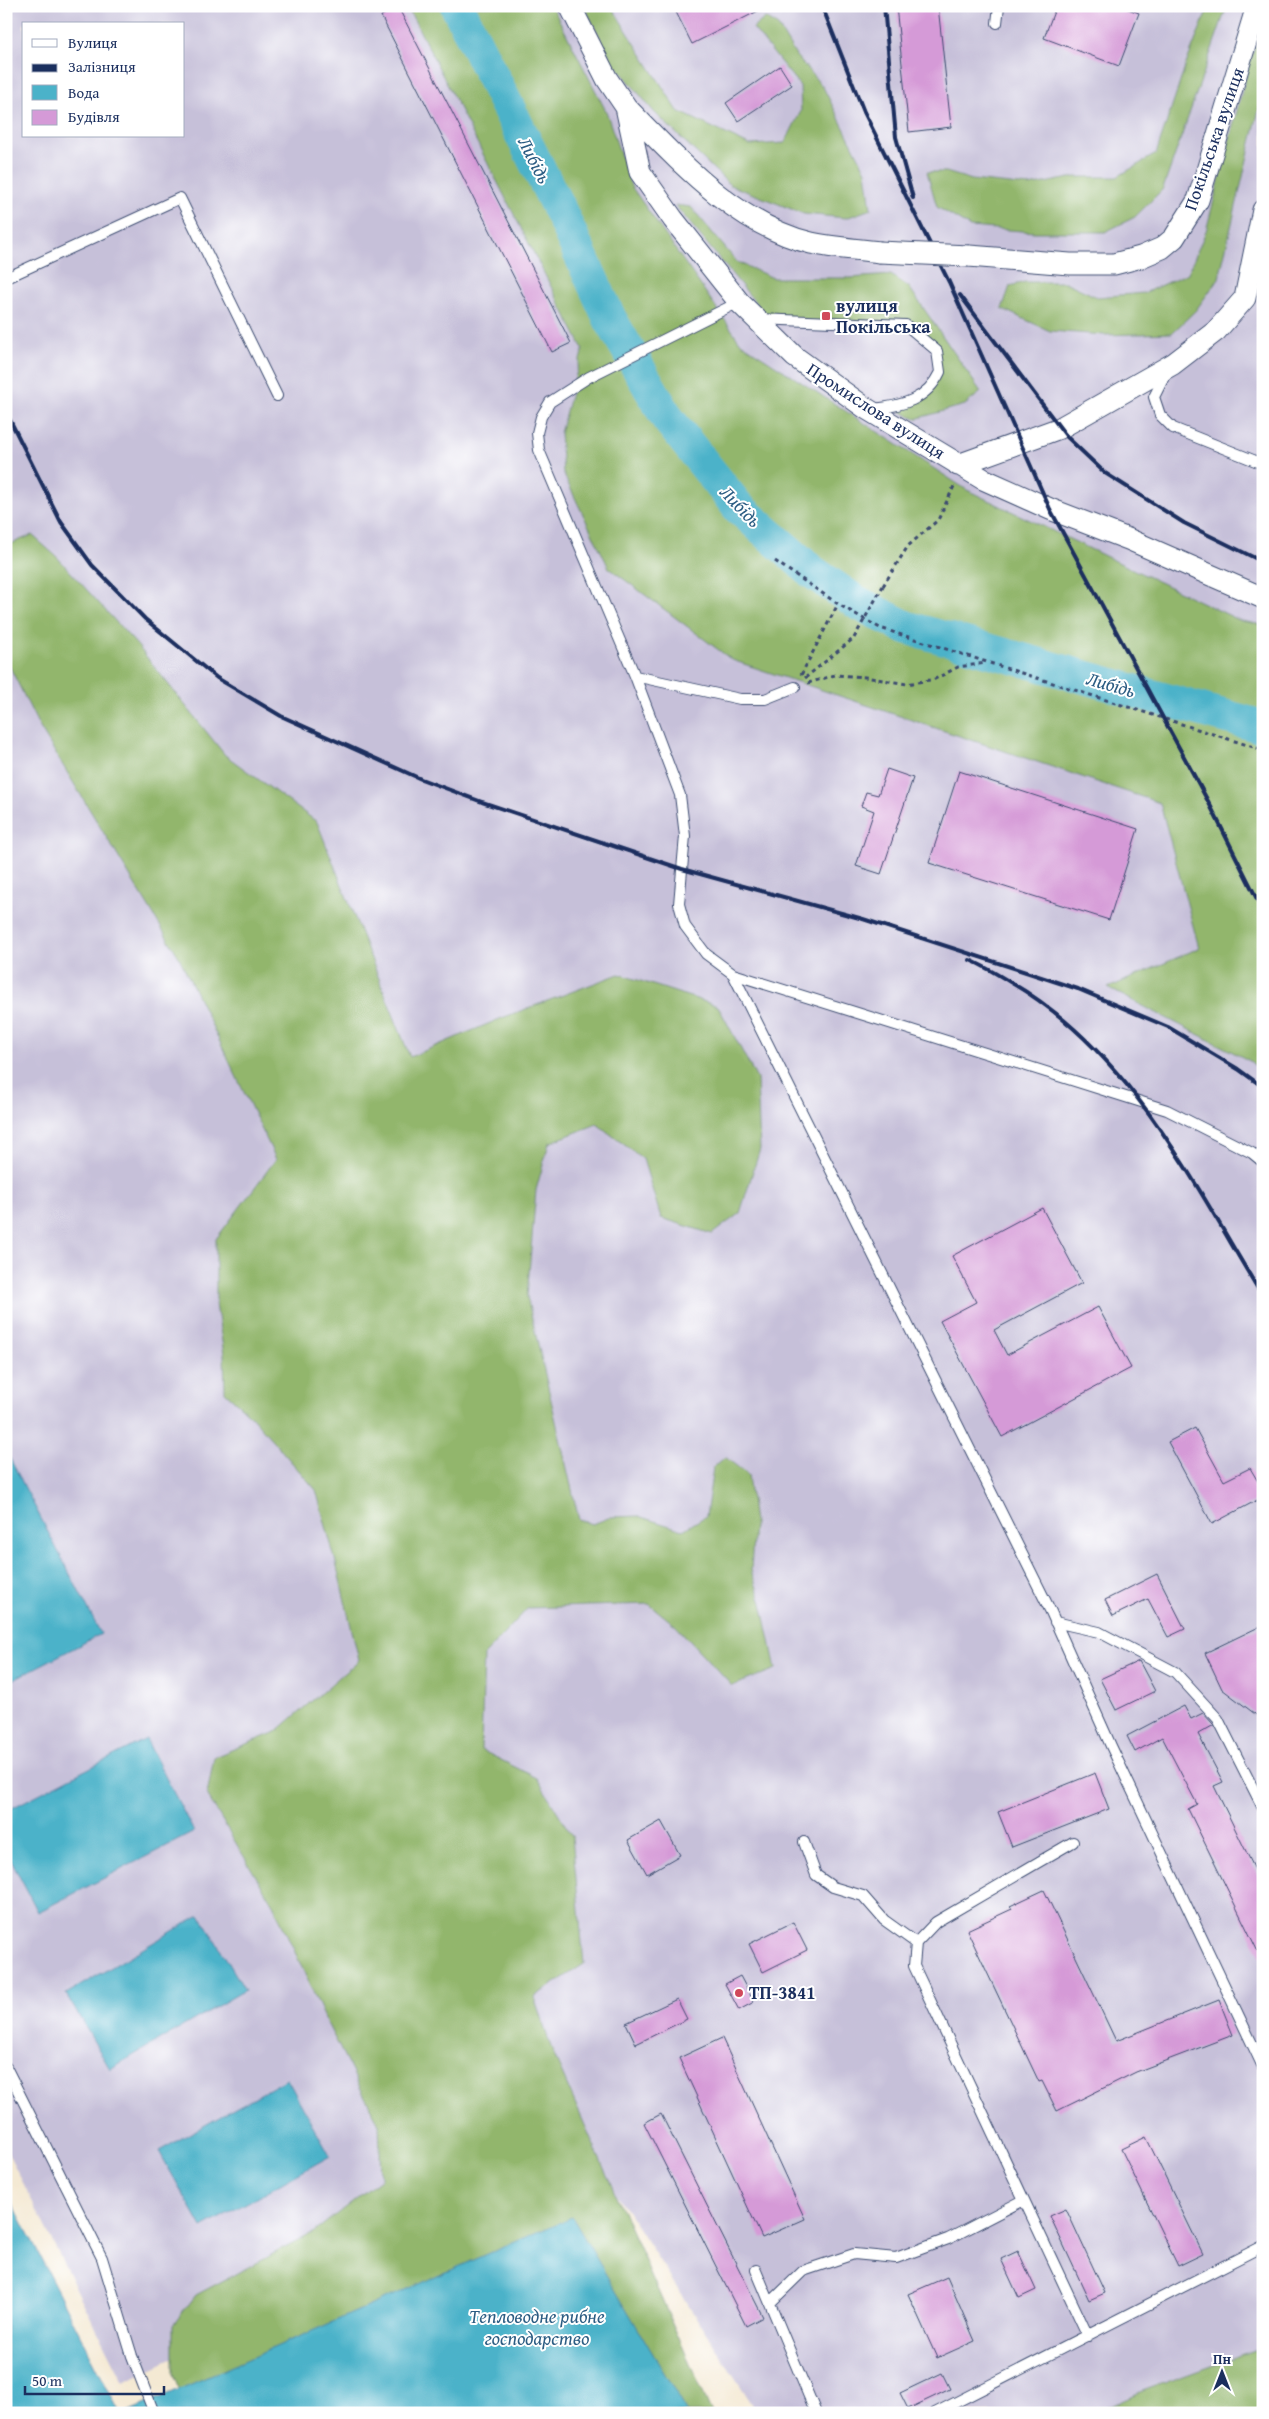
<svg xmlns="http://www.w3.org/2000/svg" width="1269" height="2419" font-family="'Gentium Book Plus',serif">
<rect width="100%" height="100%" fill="#fff"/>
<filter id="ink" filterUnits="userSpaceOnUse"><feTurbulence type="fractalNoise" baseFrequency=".02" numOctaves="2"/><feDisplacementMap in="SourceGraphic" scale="10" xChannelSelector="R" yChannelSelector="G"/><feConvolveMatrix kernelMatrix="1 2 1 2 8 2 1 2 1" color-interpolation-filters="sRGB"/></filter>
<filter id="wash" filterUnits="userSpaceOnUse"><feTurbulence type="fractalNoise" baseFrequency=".0096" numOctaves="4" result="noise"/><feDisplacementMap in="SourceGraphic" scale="20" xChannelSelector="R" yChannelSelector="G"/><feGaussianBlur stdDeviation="1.12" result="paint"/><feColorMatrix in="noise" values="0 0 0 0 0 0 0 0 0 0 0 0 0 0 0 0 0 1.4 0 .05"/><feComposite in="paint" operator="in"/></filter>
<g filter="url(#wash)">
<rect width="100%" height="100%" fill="#f4e9d3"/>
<path fill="#c6c0d9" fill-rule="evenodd" d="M 6,6 L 1263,6 L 1263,2413 L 758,2413 L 594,2160 L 123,2382 L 6,2149 ZM 24,24 L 184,24 L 184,136 L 24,136 Z"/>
<path fill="#92b66c" stroke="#567265" d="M 407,6 L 552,6 L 606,111 L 631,186 L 741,343 L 967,490 L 1241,621 L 1263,625 L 1263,1073 L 1250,1061 L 1108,988 L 1199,948 L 1160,803 L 732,660 L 609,568 L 563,473 L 560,433 L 583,349 Z
M 584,6 L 611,6 L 678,111 L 749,145 L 785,143 L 801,111 L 800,86 L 753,28 L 765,18 L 778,26 L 796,56 L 823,87 L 866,171 L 871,209 L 846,218 L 804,214 L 730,185 L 654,112 L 612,61 Z
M 1209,6 L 1227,6 L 1163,189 L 1135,217 L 1105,232 L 1035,232 L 970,227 L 937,207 L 927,172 L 946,172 L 972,180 L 1029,186 L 1075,177 L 1117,177 L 1156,154 L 1186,64 Z
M 1263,31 L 1263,92 L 1219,278 L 1196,310 L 1172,333 L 1104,335 L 1050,331 L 1002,309 L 1010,286 L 1025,282 L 1065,282 L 1097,297 L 1144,293 L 1188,273 L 1206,231 L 1251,56 Z
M 675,205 L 691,207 L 737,262 L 773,278 L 850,278 L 891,275 L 909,287 L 981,392 L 965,405 L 915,419 L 893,407 L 925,394 L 940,372 L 937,351 L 906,325 L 774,320 L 760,308 Z
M 32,535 L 57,557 L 137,645 L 225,755 L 317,822 L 410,1057 L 502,1018 L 619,974 L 718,1006 L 757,1079 L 760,1149 L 740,1213 L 712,1234 L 661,1218 L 643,1159 L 597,1124 L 549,1143 L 536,1190 L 527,1297 L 579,1520 L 593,1524 L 611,1517 L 638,1516 L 683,1530 L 706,1516 L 713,1468 L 725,1457 L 748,1475 L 754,1523 L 751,1570 L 762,1603 L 776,1669 L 732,1686 L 675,1625 L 649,1604 L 528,1608 L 484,1655 L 481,1750 L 537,1778 L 572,1836 L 584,1964 L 534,1997 L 553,2053 L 712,2413 L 189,2413 L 173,2374 L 173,2325 L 196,2295 L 314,2232 L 381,2179 L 379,2124 L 328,2025 L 275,1908 L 207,1795 L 214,1757 L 276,1732 L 359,1660 L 335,1559 L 316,1490 L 252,1417 L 225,1392 L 224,1354 L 216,1304 L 216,1239 L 276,1159 L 179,957 L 39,726 L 6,659 L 6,546 Z
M 1263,2347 L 1263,2413 L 1094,2413 L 1137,2393 Z"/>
<path fill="#4bb2c9" stroke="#337094" d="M 6,1451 L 101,1634 L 6,1683 Z
M 146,1739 L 194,1832 L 38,1912 L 6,1851 L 6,1811 Z
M 200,1915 L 245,1990 L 110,2069 L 66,1994 Z
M 287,2079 L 330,2156 L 202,2228 L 159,2151 Z
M 6,2190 L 120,2413 L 6,2413 Z
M 572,2217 L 688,2413 L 125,2413 Z"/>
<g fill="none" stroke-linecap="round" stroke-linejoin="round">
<path stroke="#4bb2c9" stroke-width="34" d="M 457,6 L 562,215 L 610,319 L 668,419 L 739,508 L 811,571 L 856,602 L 905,627 L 1263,727"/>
</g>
<g id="blocks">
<path fill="#d59ad7" d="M 673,6 L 768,6 L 692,44 Z
M 896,6 L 938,6 L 951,127 L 909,132 Z
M 1056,6 L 1120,6 L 1139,13 L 1119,66 L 1044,38 Z
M 398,7 L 571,343 L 552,352 L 381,16 Z
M 780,66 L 792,85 L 738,121 L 726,103 Z
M 887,769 L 913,778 L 881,874 L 856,866 L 874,811 L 861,806 L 866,792 L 878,795 Z
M 959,771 L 1138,829 L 1109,920 L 929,863 Z
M 1042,1208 L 1082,1283 L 994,1330 L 1007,1355 L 1098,1307 L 1131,1368 L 1002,1437 L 940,1321 L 976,1302 L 952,1256 Z
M 1195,1428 L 1224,1481 L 1250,1468 L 1263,1490 L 1263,1497 L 1212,1524 L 1168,1442 Z
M 1157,1574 L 1185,1629 L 1168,1637 L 1148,1599 L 1113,1616 L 1105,1600 Z
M 1263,1625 L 1263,1720 L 1222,1689 L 1205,1653 Z
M 1139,1661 L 1155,1691 L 1116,1710 L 1100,1679 Z
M 1184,1706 L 1191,1719 L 1203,1713 L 1214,1725 L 1198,1734 L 1223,1782 L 1214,1786 L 1263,1886 L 1263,1962 L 1188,1809 L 1197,1804 L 1162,1737 L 1135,1752 L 1127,1736 Z
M 1095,1773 L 1109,1809 L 1012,1847 L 998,1812 Z
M 661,1821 L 680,1855 L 647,1874 L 628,1840 Z
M 1044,1890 L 1116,2041 L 1219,2000 L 1233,2035 L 1136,2072 L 1057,2111 L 1042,2081 L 1039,2082 L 967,1930 L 1012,1909 L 1010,1906 Z
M 793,1922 L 807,1950 L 763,1972 L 749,1944 Z
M 740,1976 L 754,2002 L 739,2010 L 725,1984 Z
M 677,1999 L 687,2019 L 636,2044 L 626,2023 Z
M 722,2038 L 805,2219 L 762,2238 L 679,2058 Z
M 661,2114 L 763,2317 L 746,2326 L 644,2123 Z
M 1146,2137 L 1203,2254 L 1178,2266 L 1121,2149 Z
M 1066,2209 L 1105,2293 L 1089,2300 L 1050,2216 Z
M 1018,2251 L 1036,2290 L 1019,2298 L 1001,2259 Z
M 947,2277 L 975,2341 L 937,2358 L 908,2294 Z
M 942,2373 L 950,2389 L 908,2409 L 900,2393 Z"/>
</g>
</g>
<g filter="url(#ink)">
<use href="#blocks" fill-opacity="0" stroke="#3c4b70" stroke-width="1"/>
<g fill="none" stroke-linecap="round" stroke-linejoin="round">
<g stroke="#3c4b70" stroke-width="12">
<path id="lane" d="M 997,23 L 999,6
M 6,278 L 180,198 L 277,396
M 739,302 L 589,377 L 550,402 L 541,417 L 537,433 L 539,450 L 635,676 L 680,795 L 685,836 L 679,904 L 685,926 L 706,954 L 733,974 L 1167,1110 L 1252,1153 L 1263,1162
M 759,319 L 906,325 L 937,351 L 940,372 C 927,400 902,406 873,409
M 1166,373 L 1154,397 L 1160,415 L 1173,428 L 1263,464
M 635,676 L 740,699 L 765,699 L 795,687
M 733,974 L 1051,1612 L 1111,1746 L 1263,2067
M 1055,1622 L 1099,1632 L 1175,1672 L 1218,1719 L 1263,1808
M 804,1842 L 816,1875 L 833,1887 L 863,1896 L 884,1920 L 916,1943
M 1073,1842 L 936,1922 L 916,1943 L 914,1966 L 1088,2336
M 6,2067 L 102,2258 L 132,2356 L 154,2413
M 756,2270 L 816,2413
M 770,2303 L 803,2271 L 854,2254 L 896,2258 L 948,2239 L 1024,2200
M 935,2413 L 1263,2246"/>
</g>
<g stroke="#3c4b70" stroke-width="23">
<path id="street" d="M 570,6 L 607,79 L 626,107 L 640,172 L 673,219 L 739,302 L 795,357 L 867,409 L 983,479 L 1050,509 L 1128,539 L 1263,598
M 626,107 C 679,161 736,225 811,243 C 833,248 857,249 879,252
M 969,256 L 1070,264 L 1114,264 L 1141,257 L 1162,248 L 1174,238 L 1198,200 L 1257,6
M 958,465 L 1060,428 L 1173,364 L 1216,331 L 1245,298 L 1263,210"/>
</g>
<path stroke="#3c4b70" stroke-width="3" stroke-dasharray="4 4" stroke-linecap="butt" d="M 775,561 L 838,604 L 880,628 L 1263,750
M 883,586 L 908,546 L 938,520 L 955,484
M 801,675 L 838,604
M 805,678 L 854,638
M 808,683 L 835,675 L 865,677 L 907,684 L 935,679 L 958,667 L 986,663"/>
<use href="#lane" stroke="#fff" stroke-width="10"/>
<use href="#street" stroke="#fff" stroke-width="21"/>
<path stroke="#1b2f5e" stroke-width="4" d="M 822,6 L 864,112 L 949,282 L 1050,509 L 1209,803 L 1263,911
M 884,6 L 896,137 L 913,198
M 960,295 L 1067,437 L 1105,473 L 1184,523 L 1263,562
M 6,412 L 61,522 L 92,565 L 145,619 L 217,678 L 281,716 L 421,779 L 482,802 L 682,869 L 863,919 L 1078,989 L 1168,1027 L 1238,1069 L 1263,1087
M 970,960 C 984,966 997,974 1010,982 C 1130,1051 1193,1182 1263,1297"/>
<g stroke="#3c4b70" stroke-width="23" stroke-linecap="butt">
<path id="street-bridge" d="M 879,252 L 969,256"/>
</g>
<path stroke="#3c4b70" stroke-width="3" stroke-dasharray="4 4" stroke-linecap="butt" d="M 854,638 L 883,586"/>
<use href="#street-bridge" stroke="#fff" stroke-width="21"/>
</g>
</g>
<g fill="#d1495b" stroke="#fff" stroke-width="2">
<rect x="821" y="311" width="10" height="10" rx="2.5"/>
<circle cx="739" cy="1993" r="5"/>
</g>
<g text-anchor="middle" stroke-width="4" stroke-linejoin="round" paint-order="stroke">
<g font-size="18" fill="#1b2f5e" stroke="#fff">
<text transform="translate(1214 139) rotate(-71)" y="6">Покільська вулиця</text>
<text transform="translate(876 411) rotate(33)" y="6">Промислова вулиця</text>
</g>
<g font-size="18" font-weight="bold" fill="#1b2f5e" stroke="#fff" text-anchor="start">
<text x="836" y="312">вулиця<tspan x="836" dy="21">Покільська</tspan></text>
<text x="749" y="1999">ТП-3841</text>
</g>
<g font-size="19" font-style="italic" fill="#2c5d83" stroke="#fff">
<text transform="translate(535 160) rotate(63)" y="7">Либідь</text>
<text transform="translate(741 506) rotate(46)" y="7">Либідь</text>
<text transform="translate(1111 684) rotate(16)" y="7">Либідь</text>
<text x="537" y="2323">Тепловодне рибне<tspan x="537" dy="22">господарство</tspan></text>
</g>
</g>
<rect width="1269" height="2419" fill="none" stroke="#fff" stroke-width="25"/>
<rect x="22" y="22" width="162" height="115" fill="#ffffff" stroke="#a4acbf"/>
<rect x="32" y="39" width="25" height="8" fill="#ffffff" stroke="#a4acbf"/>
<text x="68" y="48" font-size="15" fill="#1b2f5e">Вулиця</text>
<rect x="32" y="64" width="25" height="8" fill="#1b2f5e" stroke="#a4acbf"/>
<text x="68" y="72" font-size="15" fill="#1b2f5e">Залізниця</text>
<rect x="32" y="85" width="25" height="15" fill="#4bb2c9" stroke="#a4acbf"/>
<text x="68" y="98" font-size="15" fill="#1b2f5e">Вода</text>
<rect x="32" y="110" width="25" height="15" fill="#d59ad7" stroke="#a4acbf"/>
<text x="68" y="122" font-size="15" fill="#1b2f5e">Будівля</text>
<g transform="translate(1222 2372)" stroke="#ffffff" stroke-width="4" paint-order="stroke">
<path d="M0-4L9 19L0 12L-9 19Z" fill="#1b2f5e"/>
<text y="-8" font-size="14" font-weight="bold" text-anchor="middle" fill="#1b2f5e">Пн</text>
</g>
<path d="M25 2386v8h139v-8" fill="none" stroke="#1b2f5e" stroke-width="2.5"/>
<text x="32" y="2386" font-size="15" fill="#1b2f5e" stroke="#ffffff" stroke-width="4" paint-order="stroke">50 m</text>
</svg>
